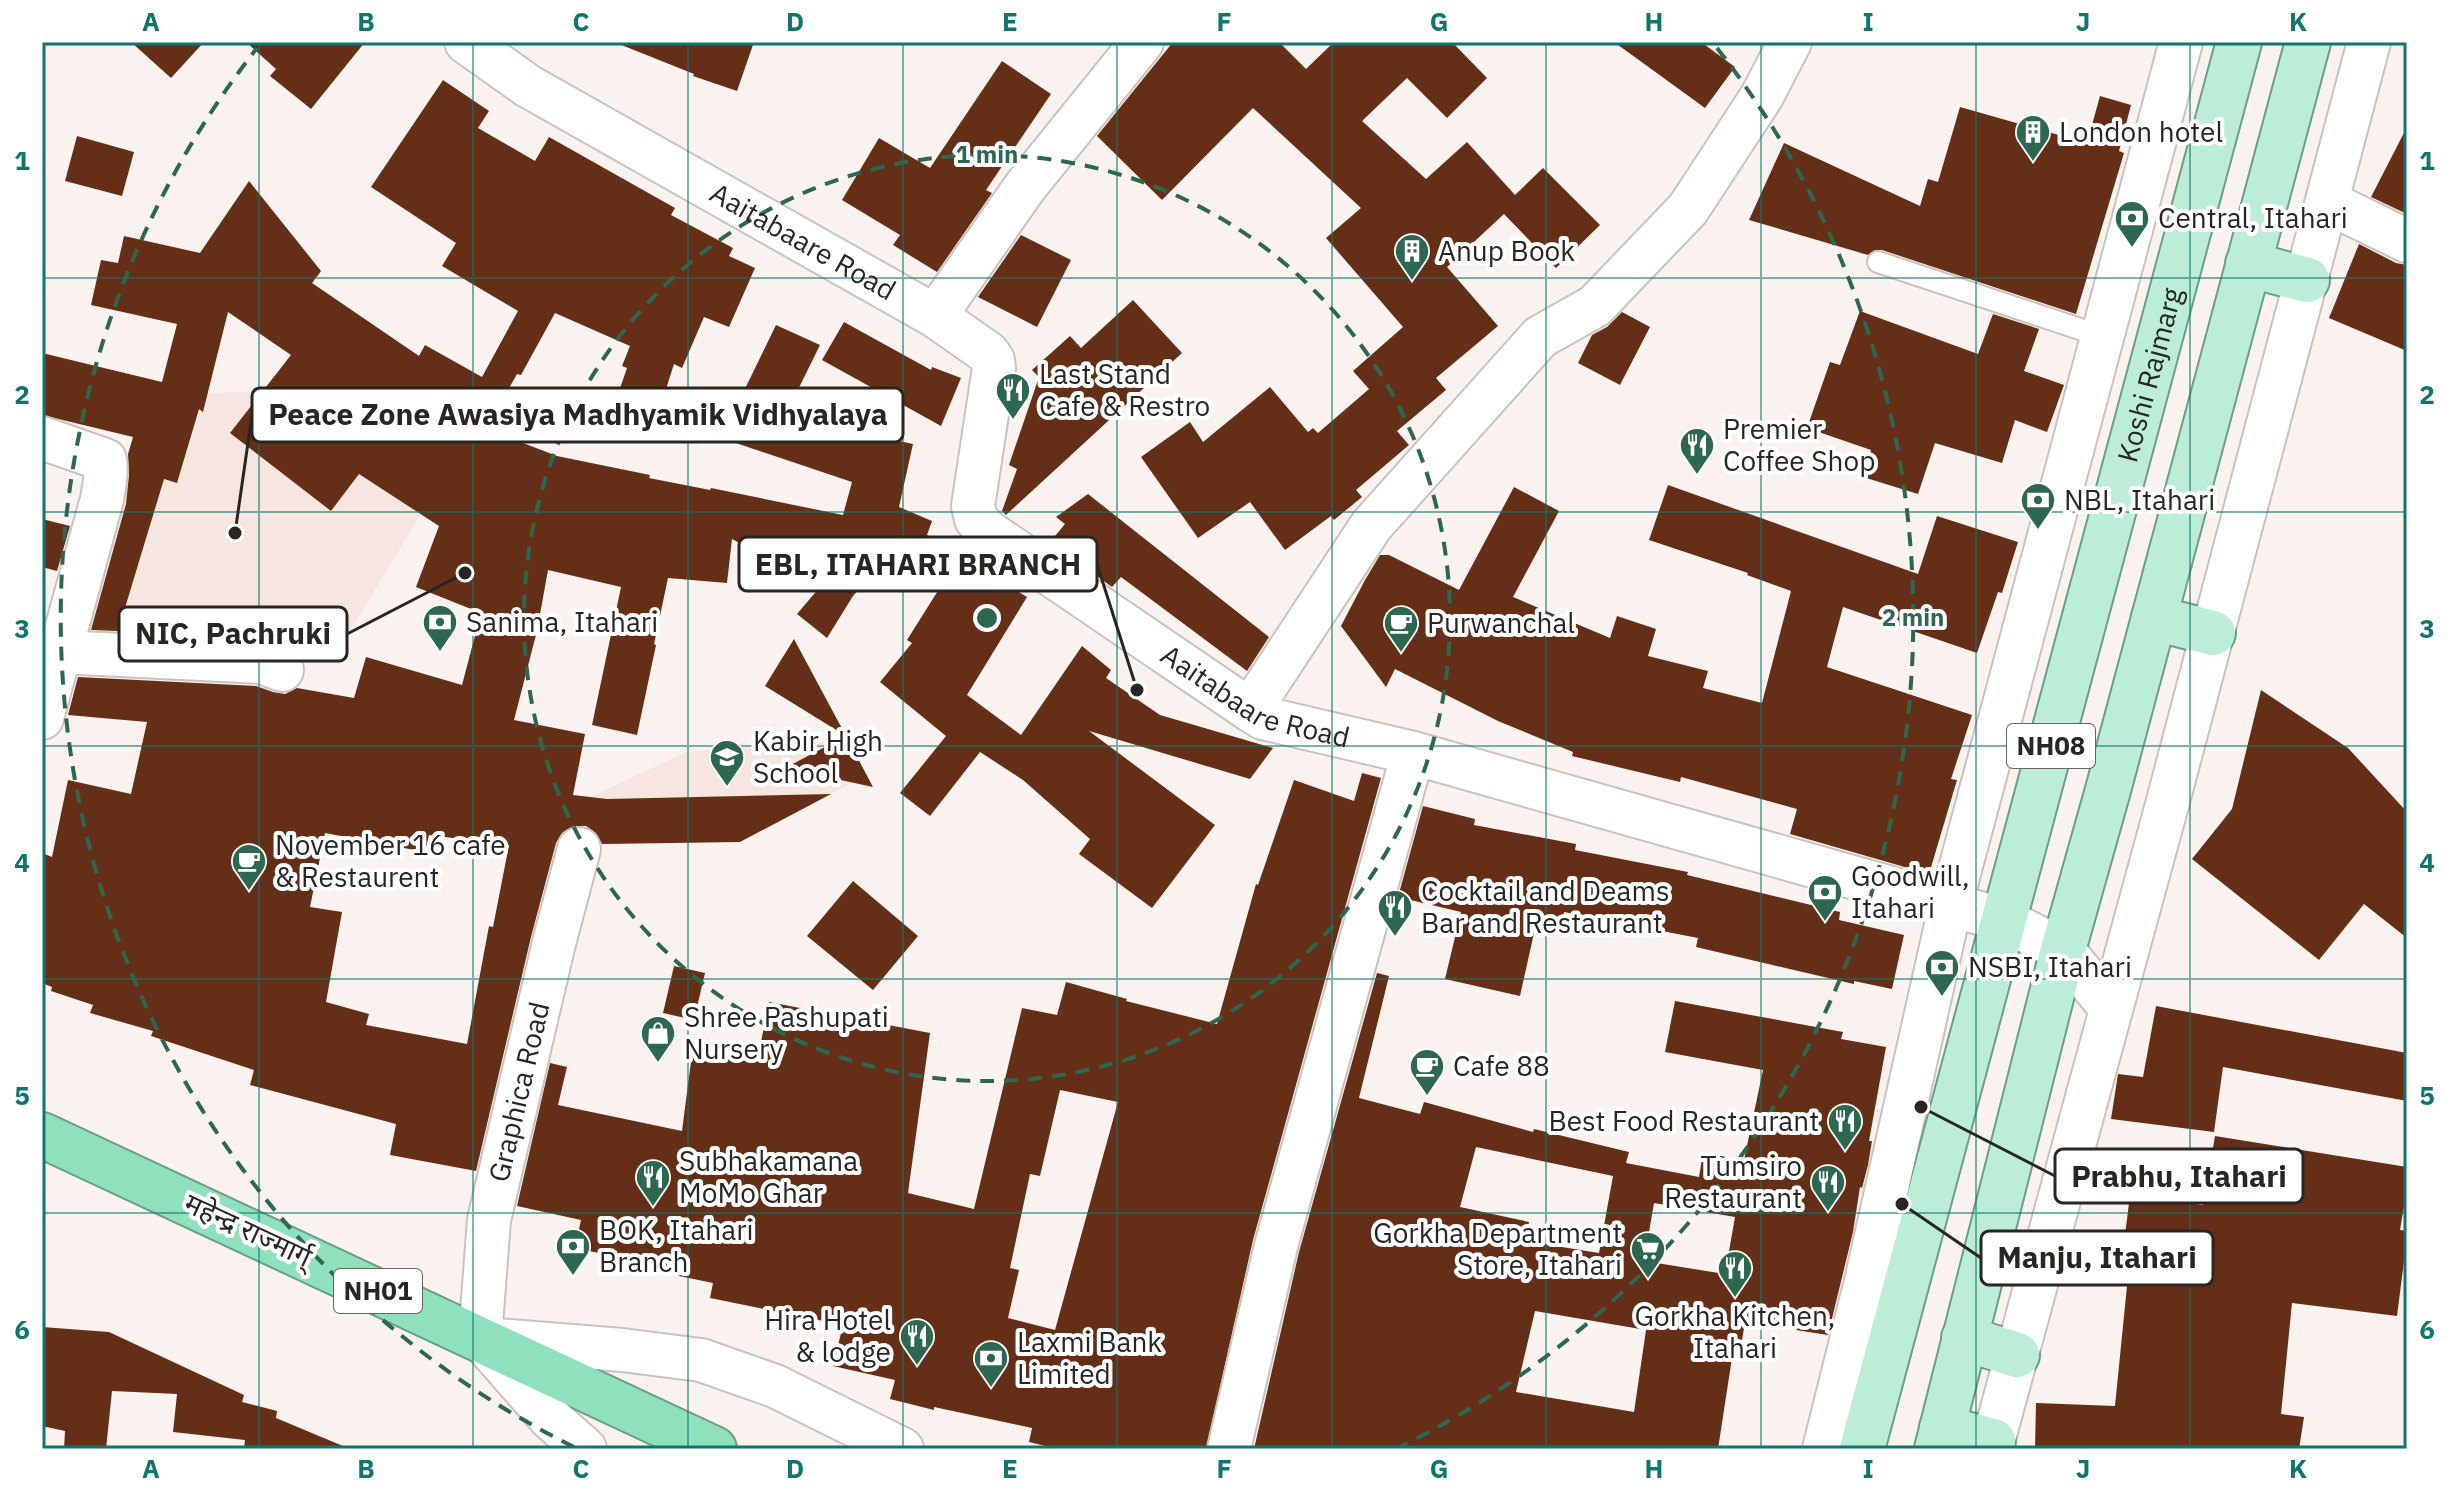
<svg xmlns="http://www.w3.org/2000/svg" width="2449" height="1491" font-family="'IBM Plex Sans','Noto Sans Devanagari',sans-serif">
<rect width="100%" height="100%" fill="#faf2ee"/>
<path fill="#f7e6df" d="M 263,391 L 439,484 L 340,648 L 117,634 L 76,622 L 153,395 Z
M 846,736 L 867,776 L 733,842 L 586,845 L 584,800 L 686,752 Z"/>
<path fill="#652f17" fill-rule="evenodd" d="M 131,42 L 204,42 L 171,78 Z
M 246,42 L 365,42 L 311,109 L 270,76 L 276,69 Z
M 619,42 L 754,42 L 737,91 L 693,76 L 694,74 L 619,44 Z
M 1173,42 L 1279,42 L 1306,69 L 1334,42 L 1452,42 L 1487,78 L 1447,118 L 1407,78 L 1362,121 L 1426,179 L 1467,142 L 1515,195 L 1543,168 L 1600,225 L 1556,268 L 1504,214 L 1447,267 L 1498,326 L 1436,378 L 1446,390 L 1397,431 L 1409,445 L 1356,490 L 1362,497 L 1334,520 L 1331,516 L 1285,550 L 1250,502 L 1198,538 L 1141,457 L 1190,422 L 1203,442 L 1270,387 L 1308,432 L 1313,428 L 1318,433 L 1369,389 L 1353,371 L 1403,327 L 1326,238 L 1361,208 L 1253,108 L 1162,200 L 1097,136 Z
M 1614,42 L 1701,42 L 1735,67 L 1705,108 Z
M 1002,61 L 1051,94 L 986,190 L 992,193 L 937,272 L 893,245 L 900,235 L 842,200 L 879,138 L 930,168 Z
M 443,80 L 489,111 L 478,128 L 535,161 L 549,137 L 675,208 L 671,215 L 733,248 L 729,256 L 755,268 L 729,327 L 704,317 L 682,368 L 674,364 L 657,417 L 615,403 L 627,368 L 622,366 L 630,346 L 555,313 L 521,375 L 517,374 L 486,429 L 557,456 L 650,475 L 649,478 L 710,490 L 711,488 L 843,515 L 852,482 L 721,438 L 776,325 L 820,345 L 785,416 L 913,444 L 899,507 L 932,521 L 927,535 L 1027,597 L 967,695 L 1021,735 L 1082,646 L 1111,670 L 1106,678 L 1160,715 L 1273,748 L 1250,779 L 1089,731 L 1215,825 L 1152,908 L 1079,854 L 1090,839 L 1023,780 L 980,752 L 930,816 L 900,793 L 946,736 L 880,682 L 912,643 L 907,640 L 946,578 L 889,555 L 853,596 L 827,638 L 797,614 L 820,587 L 732,539 L 727,583 L 668,578 L 654,644 L 656,645 L 637,735 L 592,725 L 621,587 L 548,570 L 537,631 L 514,720 L 585,734 L 573,795 L 607,799 L 831,794 L 740,842 L 602,844 L 596,833 L 586,826 L 574,826 L 562,833 L 556,843 L 531,937 L 476,1171 L 390,1155 L 396,1124 L 250,1085 L 254,1070 L 151,1036 L 153,1031 L 90,1013 L 93,1005 L 51,991 L 52,987 L 42,983 L 42,853 L 52,857 L 68,780 L 131,794 L 147,722 L 68,715 L 78,677 L 256,686 L 273,692 L 285,694 L 297,688 L 354,698 L 366,657 L 462,685 L 481,613 L 416,587 L 439,526 L 359,474 L 331,511 L 230,433 L 291,355 L 228,312 L 203,412 L 199,409 L 177,483 L 164,479 L 118,631 L 91,630 L 126,504 L 129,475 L 128,454 L 133,437 L 42,415 L 42,353 L 162,382 L 177,324 L 91,305 L 101,260 L 118,263 L 124,236 L 200,253 L 249,181 L 321,271 L 312,283 L 419,356 L 425,345 L 482,377 L 518,311 L 442,266 L 456,243 L 371,187 ZM 325,833 L 425,852 L 429,835 L 509,845 L 493,927 L 489,926 L 467,1044 L 366,1025 L 369,1014 L 326,1002 L 342,912 L 310,907 Z
M 2100,96 L 2131,105 L 2119,151 L 2124,153 L 2076,314 L 1882,250 L 1875,250 L 1868,255 L 1749,220 L 1784,143 L 1920,206 L 1928,179 L 1938,182 L 1960,107 L 2087,143 Z
M 2407,127 L 2407,214 L 2371,197 Z
M 77,136 L 134,152 L 122,196 L 65,181 Z
M 1021,235 L 1071,260 L 1037,327 L 978,297 Z
M 2359,244 L 2396,263 L 2407,265 L 2407,351 L 2329,318 Z
M 1133,300 L 1182,353 L 1006,515 L 1002,511 L 1017,469 L 1009,465 L 1039,377 L 1032,370 L 1070,336 L 1081,348 Z
M 1860,311 L 1978,354 L 1993,314 L 2039,329 L 2024,371 L 2064,385 L 2047,432 L 2015,420 L 2002,463 L 1935,443 L 1918,494 L 1863,477 L 1871,450 L 1807,428 L 1830,362 L 1840,365 Z
M 1622,312 L 1650,327 L 1620,385 L 1578,363 L 1592,335 L 1607,327 Z
M 844,322 L 931,370 L 932,367 L 961,378 L 941,426 L 822,360 Z
M 1668,485 L 1918,574 L 1937,516 L 2018,542 L 2002,593 L 1998,592 L 1977,653 L 1843,607 L 1827,667 L 1972,715 L 1951,779 L 1957,780 L 1929,874 L 1790,834 L 1797,809 L 1681,777 L 1680,782 L 1572,756 L 1573,752 L 1498,721 L 1395,669 L 1386,687 L 1341,626 L 1365,580 L 1380,555 L 1389,555 L 1459,590 L 1514,487 L 1559,511 L 1513,597 L 1610,638 L 1617,616 L 1656,629 L 1648,656 L 1708,671 L 1703,688 L 1762,703 L 1791,591 L 1747,575 L 1748,573 L 1649,540 Z
M 1088,494 L 1269,637 L 1247,671 L 1121,577 L 1112,587 L 1050,542 L 1065,524 L 1056,517 Z
M 42,519 L 70,526 L 57,571 L 42,567 Z
M 794,639 L 846,736 L 765,686 Z
M 2261,690 L 2348,748 L 2407,812 L 2407,938 L 2364,904 L 2319,960 L 2192,859 L 2232,809 Z
M 846,736 L 873,787 L 785,768 Z
M 1362,773 L 1381,778 L 1253,1240 L 1206,1449 L 1058,1449 L 1029,1442 L 1032,1428 L 934,1407 L 934,1410 L 890,1399 L 895,1380 L 833,1366 L 843,1325 L 710,1298 L 713,1283 L 650,1270 L 651,1264 L 575,1248 L 581,1220 L 517,1206 L 550,1063 L 567,1067 L 558,1105 L 682,1131 L 692,1054 L 757,1062 L 769,1002 L 930,1033 L 908,1193 L 974,1209 L 1022,1008 L 1057,1015 L 1066,982 L 1127,999 L 1126,1001 L 1217,1024 L 1256,884 L 1258,885 L 1294,780 L 1354,801 ZM 1060,1090 L 1118,1102 L 1055,1330 L 1008,1318 L 1019,1270 L 1010,1268 L 1030,1174 L 1040,1176 Z
M 1423,806 L 1475,819 L 1474,825 L 1576,844 L 1575,850 L 1688,872 L 1687,875 L 1840,912 L 1839,920 L 1904,935 L 1892,989 L 1854,981 L 1854,984 L 1696,947 L 1698,938 L 1564,912 L 1563,919 L 1538,915 L 1520,996 L 1445,979 L 1461,912 L 1398,897 Z
M 853,881 L 918,936 L 873,990 L 807,936 Z
M 674,966 L 705,973 L 694,1020 L 663,1013 Z
M 1377,973 L 1389,976 L 1359,1098 L 1420,1114 L 1424,1102 L 1533,1132 L 1534,1129 L 1629,1152 L 1626,1163 L 1699,1177 L 1703,1153 L 1744,1160 L 1763,1070 L 1665,1052 L 1675,1001 L 1843,1032 L 1841,1039 L 1886,1047 L 1869,1141 L 1872,1141 L 1868,1165 L 1862,1188 L 1860,1187 L 1853,1232 L 1828,1335 L 1745,1322 L 1741,1346 L 1734,1345 L 1718,1449 L 1254,1449 L 1299,1252 ZM 1476,1147 L 1613,1176 L 1599,1253 L 1525,1241 L 1529,1222 L 1460,1207 ZM 1654,1203 L 1735,1217 L 1725,1274 L 1644,1261 ZM 1535,1311 L 1646,1330 L 1634,1412 L 1516,1392 Z
M 2156,1006 L 2407,1053 L 2407,1101 L 2223,1067 L 2214,1132 L 2111,1119 L 2118,1074 L 2143,1077 Z
M 2215,1136 L 2407,1167 L 2407,1189 L 2400,1230 L 2407,1231 L 2407,1238 L 2397,1316 L 2292,1303 L 2281,1414 L 2304,1417 L 2299,1449 L 2035,1449 L 2036,1403 L 2115,1406 L 2132,1236 L 2125,1235 L 2130,1195 L 2203,1205 Z
M 42,1327 L 109,1332 L 244,1395 L 242,1402 L 277,1411 L 276,1418 L 350,1449 L 244,1449 L 245,1440 L 173,1432 L 177,1394 L 112,1391 L 106,1449 L 64,1449 L 65,1431 L 42,1426 Z"/>
<g fill="none" stroke-linecap="round" stroke-linejoin="round">
<g stroke="#cac2bf" stroke-width="24">
<path id="lane" d="M 1878,262 L 2101,336"/>
</g>
<g stroke="#cac2bf" stroke-width="46">
<g id="street">
<path id="s1" d="M 466,42 L 528,86 L 935,316 L 988,353 L 993,360 L 994,368 L 973,506 L 976,519 L 987,531 L 1250,710 L 1263,718 L 1413,753 L 2004,920 L 2063,950 L 2110,1007"/>
<path d="M 2327,202 L 2407,241"/>
<path d="M 935,316 L 1025,187 L 1142,42"/>
<path d="M 42,438 L 105,460 C 107,469 104,489 102,499 L 42,718"/>
<path d="M 60,652 L 261,662 L 282,670"/>
<path d="M 1250,710 L 1371,526 L 1540,337 L 1595,306 L 1688,209 L 1762,96 L 1790,42"/>
<path id="s2" d="M 480,1338 L 489,1220 L 554,943 L 579,849"/>
<path d="M 481,1339 L 550,1418 L 585,1449"/>
<path d="M 485,1339 L 622,1350 L 701,1360 L 775,1386 L 902,1449"/>
<path d="M 1229,1449 L 1276,1246 L 1413,753"/>
<path d="M 1824,1449 L 1867,1277 L 1951,903 L 2181,42"/>
<path d="M 1991,1449 L 2167,805 L 2369,42"/>
</g>
</g>
<g stroke="#6b9f87" stroke-width="48">
<g id="primary">
<path d="M 2248,264 L 2307,280"/>
<path d="M 2154,618 L 2213,633"/>
<path d="M 1964,1338 L 2017,1355"/>
<path d="M 1942,1428 L 1993,1441"/>
<path id="s3" d="M 1862,1449 L 2239,42"/>
<path d="M 1937,1449 L 2063,950 L 2108,790 L 2308,42"/>
</g>
</g>
<g stroke="#6b9f87" stroke-width="48">
<path id="highway" d="M 42,1135 L 714,1449"/>
</g>
<use href="#lane" stroke="#fff" stroke-width="20"/>
<use href="#street" stroke="#fff" stroke-width="42"/>
<use href="#primary" stroke="#bcedd7" stroke-width="44"/>
<use href="#highway" stroke="#8fe1bd" stroke-width="44"/>
</g>
<path fill="none" stroke="#0f766e" stroke-width="2" stroke-opacity="0.55" d="M 259,42 L 259,1449M 473,42 L 473,1449M 688,42 L 688,1449M 903,42 L 903,1449M 1117,42 L 1117,1449M 1332,42 L 1332,1449M 1546,42 L 1546,1449M 1761,42 L 1761,1449M 1976,42 L 1976,1449M 2190,42 L 2190,1449M 42,278 L 2407,278M 42,512 L 2407,512M 42,746 L 2407,746M 42,979 L 2407,979M 42,1213 L 2407,1213"/>
<g fill="none" stroke="#2e6750" stroke-width="4" stroke-dasharray="14 10">
<circle cx="987" cy="618" r="463"/>
<path d="M574 1447A926 926 0 0 1 257 48M1717 48A926 926 0 0 1 1400 1447"/>
</g>
<defs>
<g id="building-pin" transform="scale(1.8)"><path d="M0 17L-7.5 6A9.5 9.5 0 1 1 7.5 6Z" fill="#2e6750" stroke="#fff"/><path d="M-4-6H4V6H1V3H-1V6H-4ZM-2.5-4.3h1.7v1.8h-1.7ZM.8-4.3h1.7v1.8H.8ZM-2.5-1h1.7V.8h-1.7ZM.8-1h1.7V.8H.8Z" fill="#fff"/></g>
<g id="bank-pin" transform="scale(1.8)"><path d="M0 17L-7.5 6A9.5 9.5 0 1 1 7.5 6Z" fill="#2e6750" stroke="#fff"/><path d="M-6-4H6V4H-6ZM0-2.3a2.3 2.3 0 1 0 0 4.6a2.3 2.3 0 1 0 0-4.6Z" fill="#fff"/></g>
<g id="restaurant-pin" transform="scale(1.8)"><path d="M0 17L-7.5 6A9.5 9.5 0 1 1 7.5 6Z" fill="#2e6750" stroke="#fff"/><path d="M-5-6h1v4h1v-4h1v4h1v-4h1v5L-1.5 .5V6h-2V.5L-5-1ZM5-6V6H3V1.5H1.5Q1.5-4 5-6Z" fill="#fff"/></g>
<g id="cafe-pin" transform="scale(1.8)"><path d="M0 17L-7.5 6A9.5 9.5 0 1 1 7.5 6Z" fill="#2e6750" stroke="#fff"/><path d="M-5.5-4.5H6V0H3Q3 3.5 0 3.5H-2.5Q-5.5 3.5-5.5 0ZM3-3.2v2h1.7v-2ZM-6 4.5H4V6H-6Z" fill="#fff"/></g>
<g id="school-pin" transform="scale(1.8)"><path d="M0 17L-7.5 6A9.5 9.5 0 1 1 7.5 6Z" fill="#2e6750" stroke="#fff"/><path d="M0-5L7-2L0 1L-7-2ZM-4 1L0 2.5L4 1V4Q0 6-4 4Z" fill="#fff"/></g>
<g id="shop-pin" transform="scale(1.8)"><path d="M0 17L-7.5 6A9.5 9.5 0 1 1 7.5 6Z" fill="#2e6750" stroke="#fff"/><path d="M-5-2.5h2.3a2.7 3.5 0 0 1 5.4 0H5L5.5 6h-11ZM-1.5-2.5h3a1.5 2.3 0 0 0-3 0Z" fill="#fff"/></g>
<g id="supermarket-pin" transform="scale(1.8)"><path d="M0 17L-7.5 6A9.5 9.5 0 1 1 7.5 6Z" fill="#2e6750" stroke="#fff"/><path d="M-6-5.5h2.5l.6 2H6L4.5 2H-2.5L-4.4-4H-6ZM-1.5 3.2a1.3 1.3 0 1 0 .1 0ZM3 3.2a1.3 1.3 0 1 0 .1 0Z" fill="#fff"/></g>
</defs>
<g fill-rule="evenodd">
<use href="#building-pin" x="2033" y="132"/>
<use href="#bank-pin" x="2132" y="218"/>
<use href="#building-pin" x="1412" y="251"/>
<use href="#restaurant-pin" x="1013" y="390"/>
<use href="#restaurant-pin" x="1697" y="445"/>
<use href="#bank-pin" x="2038" y="500"/>
<use href="#bank-pin" x="440" y="622"/>
<use href="#cafe-pin" x="1401" y="623"/>
<use href="#school-pin" x="727" y="757"/>
<use href="#cafe-pin" x="249" y="861"/>
<use href="#bank-pin" x="1825" y="892"/>
<use href="#restaurant-pin" x="1395" y="907"/>
<use href="#bank-pin" x="1942" y="967"/>
<use href="#shop-pin" x="658" y="1033"/>
<use href="#cafe-pin" x="1427" y="1066"/>
<use href="#restaurant-pin" x="1845" y="1121"/>
<use href="#restaurant-pin" x="653" y="1177"/>
<use href="#restaurant-pin" x="1828" y="1182"/>
<use href="#bank-pin" x="573" y="1246"/>
<use href="#supermarket-pin" x="1648" y="1249"/>
<use href="#restaurant-pin" x="1735" y="1268"/>
<use href="#restaurant-pin" x="917" y="1336"/>
<use href="#bank-pin" x="991" y="1358"/>
</g>
<g text-anchor="middle" stroke-width="8" stroke-linejoin="round" paint-order="stroke">
<g fill="#fff" stroke="#686665" stroke-width="2">
<rect x="2007" y="724" width="88" height="44" rx="6"/>
<rect x="334" y="1269" width="88" height="44" rx="6"/>
</g>
<g font-size="26" font-weight="bold" fill="#282523">
<text x="2051" y="755">NH08</text>
<text x="378" y="1300">NH01</text>
</g>
<g font-size="28" fill="#282523" stroke="#fff" text-anchor="start">
<text x="2059" y="142">London hotel</text>
<text x="2158" y="228">Central, Itahari</text>
<text x="1438" y="261">Anup Book</text>
<text x="1039" y="384">Last Stand<tspan x="1039" dy="32">Cafe &amp; Restro</tspan></text>
<text x="1723" y="439">Premier<tspan x="1723" dy="32">Coffee Shop</tspan></text>
<text x="2064" y="510">NBL, Itahari</text>
<text x="466" y="632">Sanima, Itahari</text>
<text x="1427" y="633">Purwanchal</text>
<text x="753" y="751">Kabir High<tspan x="753" dy="32">School</tspan></text>
<text x="275" y="855">November 16 cafe<tspan x="275" dy="32">&amp; Restaurent</tspan></text>
<text x="1851" y="886">Goodwill,<tspan x="1851" dy="32">Itahari</tspan></text>
<text x="1421" y="901">Cocktail and Deams<tspan x="1421" dy="32">Bar and Restaurant</tspan></text>
<text x="1968" y="977">NSBI, Itahari</text>
<text x="684" y="1027">Shree Pashupati<tspan x="684" dy="32">Nursery</tspan></text>
<text x="1453" y="1076">Cafe 88</text>
<text x="1819" y="1131" text-anchor="end">Best Food Restaurant</text>
<text x="679" y="1171">Subhakamana<tspan x="679" dy="32">MoMo Ghar</tspan></text>
<text x="1802" y="1176" text-anchor="end">Tumsiro<tspan x="1802" dy="32">Restaurant</tspan></text>
<text x="599" y="1240">BOK, Itahari<tspan x="599" dy="32">Branch</tspan></text>
<text x="1622" y="1243" text-anchor="end">Gorkha Department<tspan x="1622" dy="32">Store, Itahari</tspan></text>
<text x="1735" y="1326" text-anchor="middle">Gorkha Kitchen,<tspan x="1735" dy="32">Itahari</tspan></text>
<text x="891" y="1330" text-anchor="end">Hira Hotel<tspan x="891" dy="32">&amp; lodge</tspan></text>
<text x="1017" y="1352">Laxmi Bank<tspan x="1017" dy="32">Limited</tspan></text>
</g>
<g font-size="28" fill="#282523" stroke="#fff">
<text dy="10" stroke="none"><textPath href="#s1" startOffset="392">Aaitabaare Road</textPath></text>
<text dy="10" stroke="none"><textPath href="#s3" startOffset="1112">Koshi Rajmarg</textPath></text>
<text dy="10" stroke="none"><textPath href="#s1" startOffset="1112">Aaitabaare Road</textPath></text>
<text dy="10" stroke="none"><textPath href="#s2" startOffset="250">Graphica Road</textPath></text>
<text transform="translate(248 1230) rotate(25)" y="10">महेन्द्र राज्मार्ग्</text>
</g>
</g>
<circle cx="987" cy="618" r="12" fill="#2e6750" stroke="#fff" stroke-width="4"/>
<g font-size="24" text-anchor="middle" font-weight="bold" fill="#2e6750" stroke="#fff" stroke-width="8" stroke-linejoin="round" paint-order="stroke">
<text x="987" y="163">1 min</text>
<text x="1913" y="626">2 min</text>
</g>
<path fill="none" stroke="#282523" stroke-width="3" d="M235 533L252 415M1137 690L1097 564M465 573L347 634M1921 1107L2055 1176M1902 1204L1981 1258"/>
<g fill="#282523" stroke="#fff" stroke-width="3">
<circle cx="235" cy="533" r="8"/>
<circle cx="1137" cy="690" r="8"/>
<circle cx="465" cy="573" r="8"/>
<circle cx="1921" cy="1107" r="8"/>
<circle cx="1902" cy="1204" r="8"/>
</g>
<g fill="#fff" stroke="#282523" stroke-width="3">
<rect x="252" y="388" width="651" height="54" rx="8"/>
<rect x="739" y="537" width="358" height="54" rx="8"/>
<rect x="119" y="607" width="228" height="54" rx="8"/>
<rect x="2055" y="1149" width="248" height="54" rx="8"/>
<rect x="1981" y="1231" width="232" height="54" rx="8"/>
</g>
<g font-size="30" text-anchor="middle" font-weight="bold" fill="#282523">
<text x="578" y="425">Peace Zone Awasiya Madhyamik Vidhyalaya</text>
<text x="918" y="575">EBL, ITAHARI BRANCH</text>
<text x="233" y="644">NIC, Pachruki</text>
<text x="2179" y="1187">Prabhu, Itahari</text>
<text x="2097" y="1268">Manju, Itahari</text>
</g>
<rect width="2449" height="1491" fill="none" stroke="#ffffff" stroke-width="88"/>
<rect x="44" y="44" width="2361" height="1403" fill="none" stroke="#0f766e" stroke-width="3"/>
<g font-size="26" text-anchor="middle" font-weight="bold" fill="#0f766e">
<text x="151" y="31">A</text>
<text x="366" y="31">B</text>
<text x="581" y="31">C</text>
<text x="795" y="31">D</text>
<text x="1010" y="31">E</text>
<text x="1224" y="31">F</text>
<text x="1439" y="31">G</text>
<text x="1654" y="31">H</text>
<text x="1868" y="31">I</text>
<text x="2083" y="31">J</text>
<text x="2298" y="31">K</text>
<text x="22" y="170">1</text>
<text x="2427" y="170">1</text>
<text x="22" y="404">2</text>
<text x="2427" y="404">2</text>
<text x="22" y="638">3</text>
<text x="2427" y="638">3</text>
<text x="22" y="872">4</text>
<text x="2427" y="872">4</text>
<text x="22" y="1105">5</text>
<text x="2427" y="1105">5</text>
<text x="22" y="1339">6</text>
<text x="2427" y="1339">6</text>
<text x="151" y="1478">A</text>
<text x="366" y="1478">B</text>
<text x="581" y="1478">C</text>
<text x="795" y="1478">D</text>
<text x="1010" y="1478">E</text>
<text x="1224" y="1478">F</text>
<text x="1439" y="1478">G</text>
<text x="1654" y="1478">H</text>
<text x="1868" y="1478">I</text>
<text x="2083" y="1478">J</text>
<text x="2298" y="1478">K</text>
</g>
</svg>
